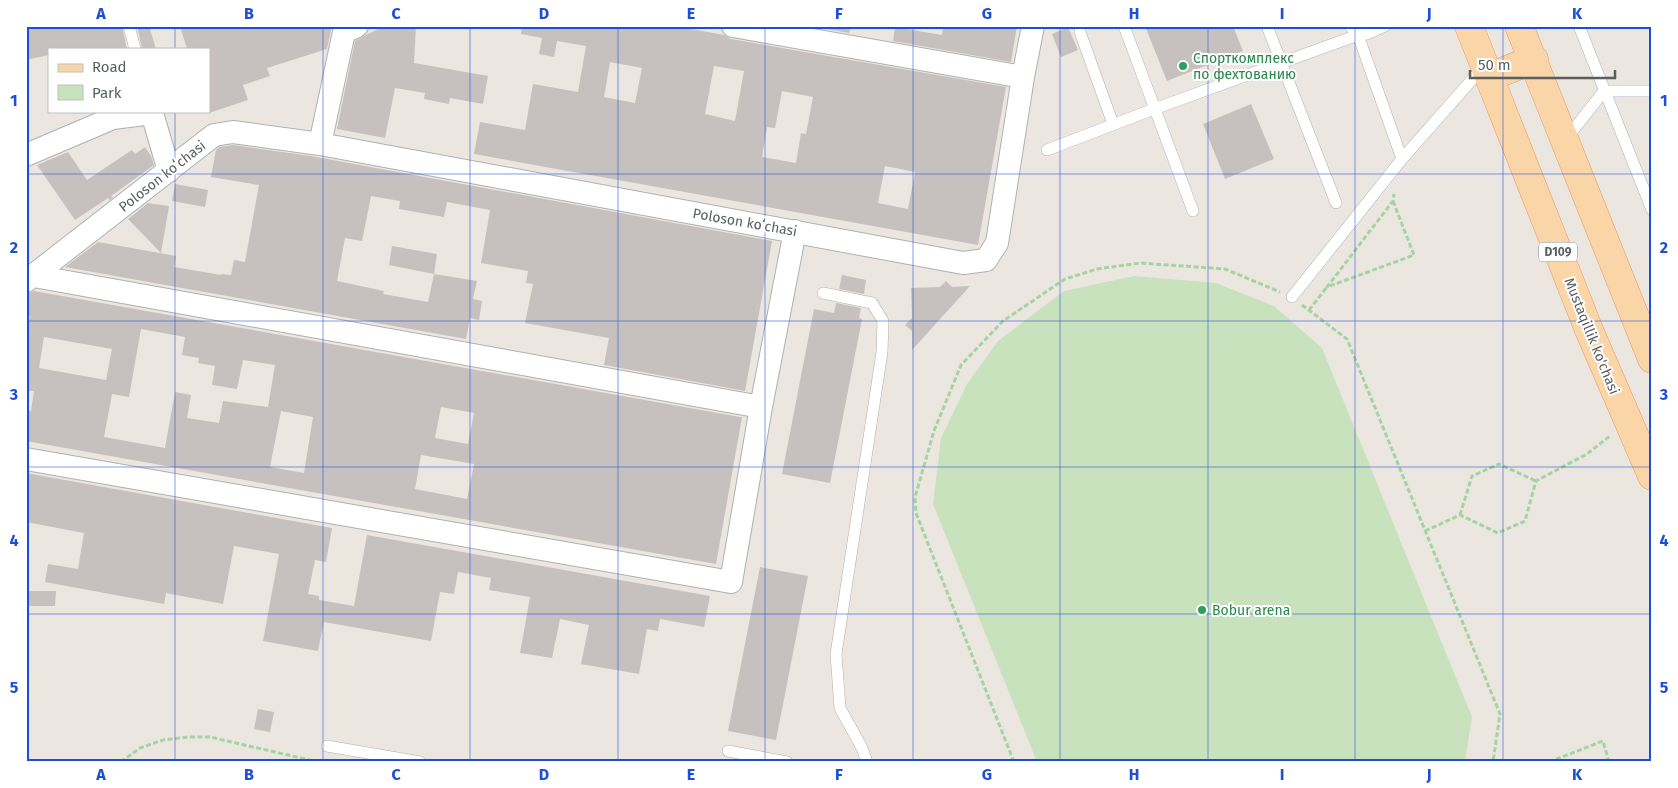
<svg xmlns="http://www.w3.org/2000/svg" width="1678" height="788" font-family="'Fira Sans',sans-serif">
<rect width="100%" height="100%" fill="#ece6e1"/>
<path fill="#c9e2be" d="M 1134,276 L 1216,283 L 1274,306 L 1322,348 L 1472,717 L 1465,762 L 1037,762 L 933,504 L 941,438 L 967,384 L 998,341 L 1064,291 Z"/>
<path fill="#c6c1be" fill-rule="evenodd" d="M 49,26 L 122,26 L 127,49 L 49,49 L 49,55 L 26,60 L 26,30 Z
M 137,26 L 149,26 L 156,49 L 142,49 Z
M 180,26 L 330,26 L 331,30 L 327,49 L 267,68 L 270,76 L 243,85 L 248,100 L 209,113 L 209,49 L 187,49 Z
M 385,26 L 416,26 L 414,63 L 488,76 L 483,104 L 450,98 L 449,104 L 424,99 L 425,93 L 395,88 L 385,138 L 337,129 L 355,41 L 368,34 Z
M 522,26 L 675,26 L 724,35 L 731,39 L 1006,87 L 978,245 L 474,154 L 480,122 L 525,130 L 533,84 L 578,92 L 586,46 L 557,41 L 554,57 L 539,54 L 542,38 L 521,34 ZM 610,62 L 642,68 L 635,103 L 604,97 ZM 714,66 L 744,71 L 735,121 L 705,114 ZM 782,91 L 813,97 L 806,134 L 801,133 L 796,163 L 762,157 L 767,127 L 775,128 ZM 885,166 L 915,172 L 908,209 L 878,203 Z
M 810,26 L 851,26 L 849,33 Z
M 943,26 L 1017,26 L 1011,62 L 893,41 L 895,27 L 942,35 Z
M 1145,26 L 1233,26 L 1243,51 L 1167,81 Z
M 1068,27 L 1078,50 L 1061,57 L 1052,34 Z
M 1251,104 L 1274,159 L 1225,179 L 1203,124 Z
M 233,145 L 311,156 L 772,241 L 745,391 L 604,365 L 609,338 L 525,323 L 533,284 L 526,283 L 528,271 L 481,263 L 490,210 L 447,202 L 444,217 L 399,209 L 400,201 L 371,196 L 362,241 L 345,238 L 337,281 L 384,291 L 383,294 L 428,302 L 434,274 L 477,281 L 473,299 L 482,301 L 479,320 L 470,318 L 466,339 L 65,267 L 98,242 L 176,256 L 174,267 L 221,275 L 221,274 L 231,275 L 234,260 L 245,262 L 259,185 L 211,177 L 216,150 L 219,147 Z
M 145,147 L 151,156 L 154,165 L 111,196 L 113,197 L 110,200 L 108,198 L 75,220 L 37,165 L 68,152 L 87,180 L 132,150 L 135,154 Z
M 175,184 L 208,190 L 205,207 L 172,201 Z
M 148,203 L 169,206 L 161,253 L 128,219 Z
M 392,246 L 437,254 L 434,274 L 389,265 Z
M 842,275 L 866,280 L 864,294 L 839,289 Z
M 946,281 L 952,287 L 970,286 L 912,350 L 912,331 L 905,325 L 912,318 L 911,288 L 940,287 Z
M 34,291 L 740,417 L 742,417 L 716,564 L 26,441 L 26,410 L 31,411 L 34,391 L 26,391 L 26,336 L 30,316 L 26,315 L 26,294 ZM 141,329 L 185,337 L 182,355 L 199,358 L 198,363 L 215,366 L 212,385 L 237,389 L 243,360 L 275,365 L 268,407 L 223,401 L 219,423 L 187,418 L 191,395 L 175,392 L 165,448 L 104,437 L 112,394 L 129,397 ZM 44,337 L 112,349 L 106,380 L 39,368 ZM 441,407 L 474,413 L 468,444 L 435,438 ZM 281,411 L 313,417 L 304,473 L 270,467 ZM 421,455 L 474,464 L 467,499 L 415,489 Z
M 836,303 L 861,308 L 859,318 L 862,319 L 830,483 L 782,474 L 814,309 L 834,313 Z
M 26,473 L 332,528 L 326,562 L 315,560 L 308,594 L 319,596 L 319,600 L 354,606 L 367,535 L 710,596 L 704,627 L 660,619 L 658,631 L 647,629 L 639,674 L 581,664 L 589,625 L 560,619 L 552,658 L 520,653 L 530,597 L 489,590 L 491,578 L 458,572 L 454,594 L 440,592 L 431,641 L 324,622 L 318,651 L 263,641 L 279,554 L 234,546 L 223,604 L 166,593 L 164,604 L 45,582 L 48,564 L 78,569 L 84,533 L 26,522 Z
M 760,567 L 808,576 L 776,740 L 728,731 Z
M 26,591 L 56,591 L 55,606 L 26,606 Z
M 258,709 L 274,712 L 270,732 L 254,729 Z"/>
<g fill="none" stroke-linecap="round" stroke-linejoin="round">
<g stroke="#adb1b3" stroke-width="12">
<path id="lane" d="M 129,26 L 135,49
M 1124,26 L 1193,211
M 1267,26 L 1336,203
M 1350,26 L 1358,35 L 1367,34 L 1385,26
M 1579,26 L 1652,210
M 1080,32 L 1113,124
M 1566,139 L 1604,91 L 1652,91
M 1047,150 L 1154,109 L 1358,35 L 1402,159
M 823,293 L 872,303 L 883,321 L 882,352 L 836,654 L 840,708 L 862,748 L 867,762
M 1292,297 L 1402,159 L 1484,66
M 327,746 L 420,762
M 728,751 L 787,762"/>
</g>
<g stroke="#adb1b3" stroke-width="24">
<path id="street" d="M 733,26 L 1023,77
M 320,144 L 344,32 L 357,26
M 26,155 L 113,118 L 152,113 L 169,171
M 34,276 L 761,407
M 26,281 L 214,135 L 233,132 L 320,144 L 963,263 L 986,260 L 997,243 L 1023,77 L 1033,26
M 26,459 L 731,582 L 761,407 L 795,231"/>
</g>
<g stroke="#e9995c" stroke-width="29">
<path id="primary" d="M 1469,26 L 1589,330 L 1652,476
M 1519,26 L 1652,359
M 1490,77 L 1534,59"/>
</g>
<path stroke="#a3d4a2" stroke-width="3" stroke-dasharray="5 2.5" stroke-linecap="butt" d="M 1393,201 L 1414,255 L 1327,287 L 1393,201 L 1394,194
M 1302,305 L 1347,339 L 1500,714 L 1493,762
M 1309,310 L 1327,287
M 1460,515 L 1472,476 L 1499,464 L 1536,481
M 1425,531 L 1460,515 L 1498,533 L 1525,521 L 1536,481 L 1587,454 L 1610,436
M 121,762 L 140,748 L 163,740 L 188,737 L 210,737 L 318,762
M 1014,762 L 916,513 L 915,497 L 934,431 L 961,365 L 1003,321 L 1065,279 L 1097,269 L 1140,263 L 1225,269 L 1280,292
M 1549,762 L 1603,741 L 1609,762"/>
<use href="#lane" stroke="#fff" stroke-width="11"/>
<use href="#street" stroke="#fff" stroke-width="22"/>
<use href="#primary" stroke="#fad5a7" stroke-width="28"/>
</g>
<path fill="none" stroke="#1d4ed8" stroke-width="1" stroke-opacity="0.55" d="M 175,26 L 175,49M 323,26 L 323,762M 470,26 L 470,762M 618,26 L 618,762M 765,26 L 765,762M 913,26 L 913,762M 1060,26 L 1060,762M 1208,26 L 1208,762M 1355,26 L 1355,762M 1503,26 L 1503,762M 175,111 L 175,762M 26,174 L 1652,174M 26,321 L 1652,321M 26,467 L 1652,467M 26,614 L 1652,614"/>
<g fill="#2e9e5b" stroke="#fff" stroke-width="2">
<circle cx="1183" cy="66" r="5"/>
<circle cx="1202" cy="610" r="5"/>
</g>
<g text-anchor="middle" stroke-width="4" stroke-linejoin="round" paint-order="stroke">
<rect fill="#fff" stroke="#8b8f90" stroke-width="1" x="1539" y="242.5" width="38" height="19" rx="4"/>
<g font-size="12" font-weight="bold" fill="#595f61">
<text x="1558" y="256">D109</text>
</g>
<g font-size="14" fill="#27864d" stroke="#fff" text-anchor="start">
<text x="1193" y="63">Спорткомплекс<tspan x="1193" dy="16">по фехтованию</tspan></text>
<text x="1212" y="615">Bobur arena</text>
</g>
<g font-size="14" fill="#595f61" stroke="#fff">
<text transform="translate(162 176) rotate(-38)" y="5">Poloson koʻchasi</text>
<text transform="translate(745 222) rotate(10)" y="5">Poloson koʻchasi</text>
<text transform="translate(1592 336) rotate(68)" y="5">Mustaqillik ko'chasi</text>
</g>
</g>
<rect width="1678" height="788" fill="none" stroke="#ffffff" stroke-width="55"/>
<rect x="48" y="48" width="162" height="65" fill="#ffffff" stroke="#bdbfc0"/>
<rect x="58" y="64" width="25" height="8" fill="#fad5a7" stroke="#bdbfc0"/>
<text x="92" y="72" font-size="15" fill="#595f61">Road</text>
<rect x="58" y="85" width="25" height="15" fill="#c9e2be" stroke="#bdbfc0"/>
<text x="92" y="98" font-size="15" fill="#595f61">Park</text>
<path d="M1470 70v8h145v-8" fill="none" stroke="#595f61" stroke-width="2.5"/>
<text x="1478" y="70" font-size="15" fill="#595f61" stroke="#ffffff" stroke-width="4" paint-order="stroke">50 m</text>
<rect x="28" y="28" width="1622" height="732" fill="none" stroke="#1d4ed8" stroke-width="2"/>
<g font-size="16" text-anchor="middle" font-weight="bold" fill="#1d4ed8">
<text x="101" y="19">A</text>
<text x="249" y="19">B</text>
<text x="396" y="19">C</text>
<text x="544" y="19">D</text>
<text x="691" y="19">E</text>
<text x="839" y="19">F</text>
<text x="987" y="19">G</text>
<text x="1134" y="19">H</text>
<text x="1282" y="19">I</text>
<text x="1429" y="19">J</text>
<text x="1577" y="19">K</text>
<text x="14" y="106">1</text>
<text x="1664" y="106">1</text>
<text x="14" y="253">2</text>
<text x="1664" y="253">2</text>
<text x="14" y="400">3</text>
<text x="1664" y="400">3</text>
<text x="14" y="546">4</text>
<text x="1664" y="546">4</text>
<text x="14" y="693">5</text>
<text x="1664" y="693">5</text>
<text x="101" y="780">A</text>
<text x="249" y="780">B</text>
<text x="396" y="780">C</text>
<text x="544" y="780">D</text>
<text x="691" y="780">E</text>
<text x="839" y="780">F</text>
<text x="987" y="780">G</text>
<text x="1134" y="780">H</text>
<text x="1282" y="780">I</text>
<text x="1429" y="780">J</text>
<text x="1577" y="780">K</text>
</g>
</svg>
